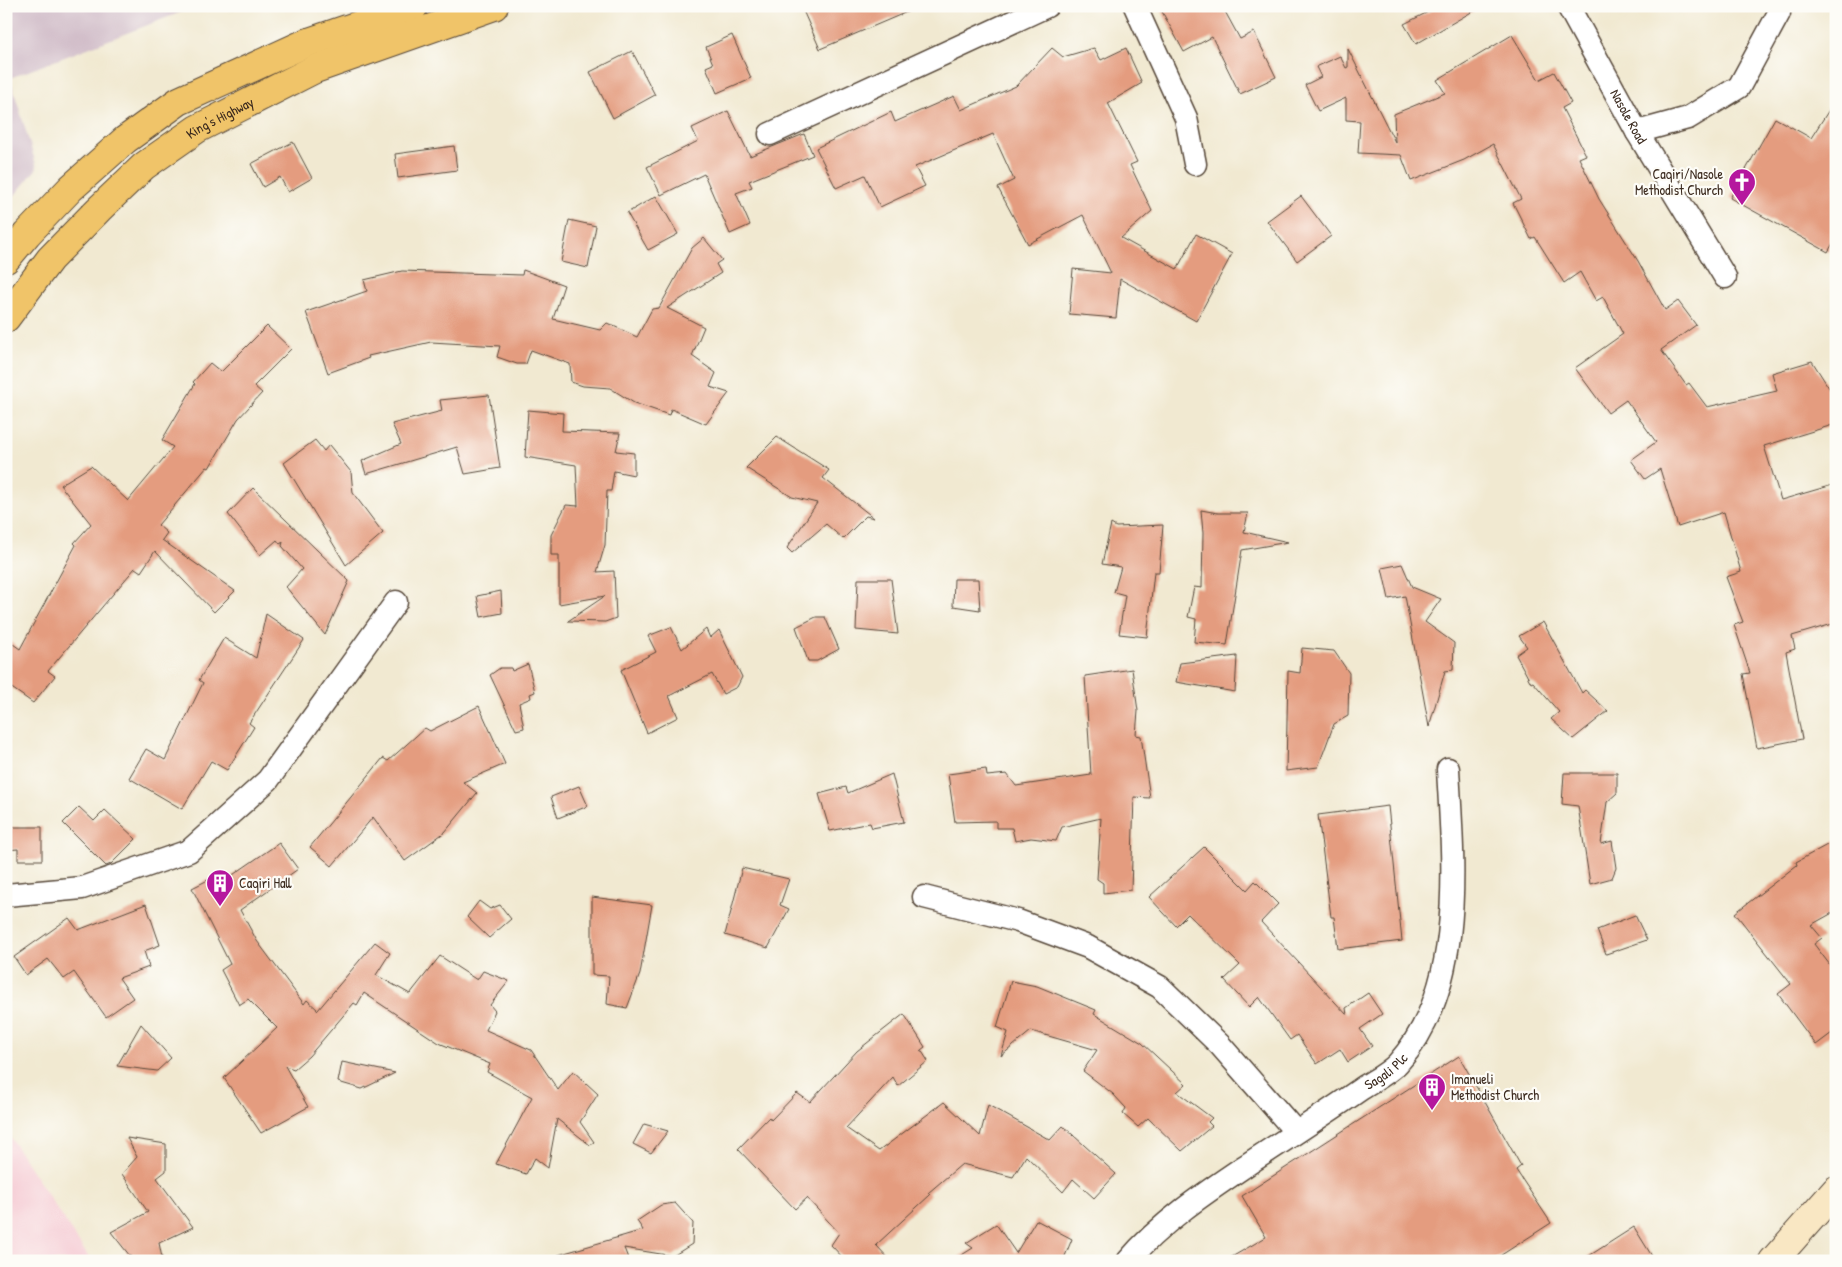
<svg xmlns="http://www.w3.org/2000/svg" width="1842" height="1267" font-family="'Patrick Hand',sans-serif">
<rect width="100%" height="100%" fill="#fdfcf7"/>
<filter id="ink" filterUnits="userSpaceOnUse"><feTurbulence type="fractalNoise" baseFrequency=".02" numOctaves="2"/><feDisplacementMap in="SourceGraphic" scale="10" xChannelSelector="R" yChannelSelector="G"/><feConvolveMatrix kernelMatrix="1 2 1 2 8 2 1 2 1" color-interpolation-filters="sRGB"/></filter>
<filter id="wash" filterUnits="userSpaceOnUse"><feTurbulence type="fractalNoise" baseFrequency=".0096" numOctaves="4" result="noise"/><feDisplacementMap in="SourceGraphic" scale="20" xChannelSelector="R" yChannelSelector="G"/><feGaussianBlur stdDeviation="1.12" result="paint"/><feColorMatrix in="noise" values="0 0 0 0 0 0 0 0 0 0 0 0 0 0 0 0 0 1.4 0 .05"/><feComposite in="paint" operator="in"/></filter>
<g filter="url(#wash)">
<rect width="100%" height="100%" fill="#f1e9d1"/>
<path fill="#f6cfd7" d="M 6,1131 L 91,1261 L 6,1261 Z"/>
<path fill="#d1bdc9" d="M 6,6 L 197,6 L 10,78 L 37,168 L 6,206 Z"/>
<g id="blocks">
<path fill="#e49c7f" d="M 801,6 L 921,6 L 820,49 Z
M 1159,6 L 1222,6 L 1240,39 L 1254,32 L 1276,77 L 1240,94 L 1212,37 L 1184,52 Z
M 1440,6 L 1482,6 L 1416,44 L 1404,24 Z
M 732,35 L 751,78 L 717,93 L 706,67 L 713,64 L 706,47 Z
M 1512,35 L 1539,80 L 1554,72 L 1571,103 L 1562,108 L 1586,155 L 1579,158 L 1599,199 L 1638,261 L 1665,310 L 1678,301 L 1696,325 L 1661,350 L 1686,385 L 1689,383 L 1707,407 L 1777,391 L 1772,373 L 1812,361 L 1836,399 L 1836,424 L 1764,446 L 1781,500 L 1836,484 L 1836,623 L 1792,636 L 1795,649 L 1786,652 L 1802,739 L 1757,748 L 1743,674 L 1750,673 L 1734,625 L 1743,622 L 1726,577 L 1741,572 L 1724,512 L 1678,527 L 1660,469 L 1645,479 L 1631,460 L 1656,442 L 1626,400 L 1608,413 L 1575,368 L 1623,334 L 1603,297 L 1596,301 L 1580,272 L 1564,283 L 1535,237 L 1531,239 L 1513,203 L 1521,199 L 1493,144 L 1464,160 L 1411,181 L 1401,155 L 1358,153 L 1360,121 L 1346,120 L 1346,98 L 1318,111 L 1305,85 L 1321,77 L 1316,67 L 1340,56 L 1346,68 L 1348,67 L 1348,49 L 1395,142 L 1394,114 L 1445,93 L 1437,80 Z
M 1052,48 L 1063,57 L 1094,48 L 1101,60 L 1126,48 L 1142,83 L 1108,103 L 1137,162 L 1130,165 L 1152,211 L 1121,238 L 1177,269 L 1196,234 L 1232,254 L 1196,321 L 1120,279 L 1116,318 L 1069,314 L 1073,269 L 1111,273 L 1083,215 L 1028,244 L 998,188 L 1014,180 L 993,134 L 915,167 L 925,186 L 880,207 L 865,175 L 836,188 L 816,148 L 891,112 L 895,122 L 954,96 L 961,110 L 1016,86 Z
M 632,51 L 655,95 L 613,118 L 590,72 Z
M 1836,99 L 1836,238 L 1828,252 L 1730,198 L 1775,118 L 1811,138 Z
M 728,111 L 750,156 L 804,134 L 813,155 L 749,181 L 752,187 L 736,193 L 750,225 L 730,234 L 704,174 L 661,195 L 647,167 L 698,141 L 692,128 Z
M 293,142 L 312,178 L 288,192 L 280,177 L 263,187 L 251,164 Z
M 454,146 L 457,170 L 398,178 L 395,154 Z
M 656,196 L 678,234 L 648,250 L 627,213 Z
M 1301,196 L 1331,236 L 1297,261 L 1267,221 Z
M 569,220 L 596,226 L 588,268 L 561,262 Z
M 704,238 L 722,260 L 716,264 L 721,273 L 667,308 L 704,327 L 692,356 L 716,373 L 710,387 L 729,393 L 706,424 L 671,409 L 669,415 L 634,403 L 610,388 L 583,386 L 571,382 L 570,364 L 531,350 L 526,364 L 517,364 L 497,357 L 500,346 L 431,342 L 368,356 L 369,358 L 328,373 L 306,312 L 367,291 L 364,280 L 402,271 L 522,275 L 523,270 L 564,285 L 553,319 L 600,330 L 607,323 L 637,337 L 652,309 L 659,308 L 692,248 Z
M 267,326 L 291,349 L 254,386 L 262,393 L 238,419 L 209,468 L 207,467 L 158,525 L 167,533 L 162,540 L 235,591 L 214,612 L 155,551 L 141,572 L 135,568 L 48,671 L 55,676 L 33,703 L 6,684 L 6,639 L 20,649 L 76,545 L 74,543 L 91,524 L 60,485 L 91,466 L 128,501 L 173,447 L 162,440 L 195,384 L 193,382 L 210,363 L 221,372 Z
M 489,395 L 500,468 L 465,474 L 457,447 L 366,474 L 362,461 L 401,444 L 392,424 L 442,411 L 440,400 Z
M 528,410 L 563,413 L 562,431 L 620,433 L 616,451 L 634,453 L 634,475 L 614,471 L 611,491 L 607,491 L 605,545 L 597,572 L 614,571 L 616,618 L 605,622 L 568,621 L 605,596 L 559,604 L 559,555 L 551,555 L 551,535 L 566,505 L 578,506 L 576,465 L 525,457 Z
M 777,437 L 829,470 L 823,478 L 874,518 L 866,516 L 843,539 L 826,524 L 792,553 L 787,548 L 817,503 L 792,497 L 746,468 Z
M 315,440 L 324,451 L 329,445 L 351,472 L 353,493 L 383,533 L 346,565 L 284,463 Z
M 253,488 L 349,581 L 325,635 L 286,587 L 302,569 L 282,546 L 283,542 L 280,544 L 277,540 L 260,555 L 228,514 Z
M 1201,510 L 1218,513 L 1248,513 L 1244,532 L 1288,542 L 1242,550 L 1227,645 L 1194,642 L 1196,619 L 1188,617 L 1194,587 L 1202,588 L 1203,533 Z
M 1111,524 L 1116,527 L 1163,525 L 1159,572 L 1154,572 L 1147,637 L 1119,634 L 1125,595 L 1114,592 L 1121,567 L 1102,564 Z
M 1402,564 L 1412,587 L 1441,599 L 1425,622 L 1454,643 L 1453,670 L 1445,671 L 1429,727 L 1405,596 L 1389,599 L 1382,568 Z
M 858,579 L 891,579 L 898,634 L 856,630 Z
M 954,579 L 978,579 L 980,610 L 953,606 Z
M 501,591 L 502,613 L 481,617 L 477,596 Z
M 266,614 L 304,640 L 249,723 L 254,727 L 227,770 L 211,761 L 182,809 L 129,778 L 146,749 L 165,760 L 203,683 L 199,680 L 224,638 L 256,658 Z
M 816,617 L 825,617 L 839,649 L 817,661 L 808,661 L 796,627 Z
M 1543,622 L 1582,693 L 1585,690 L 1608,711 L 1573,739 L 1551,719 L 1559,712 L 1533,682 L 1531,683 L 1516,655 L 1527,647 L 1519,636 Z
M 671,627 L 682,649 L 706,629 L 710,638 L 719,630 L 742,677 L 737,687 L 723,694 L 712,674 L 669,696 L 678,717 L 647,733 L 621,670 L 656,652 L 648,636 Z
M 1302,648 L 1334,651 L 1349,673 L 1348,716 L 1334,724 L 1318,767 L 1286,771 L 1288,671 L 1300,673 Z
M 1237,656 L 1235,692 L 1176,682 L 1180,663 Z
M 528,664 L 535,692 L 530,694 L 531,698 L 519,703 L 524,728 L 516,730 L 490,675 L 500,668 L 511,668 L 512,671 Z
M 1132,669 L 1138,711 L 1136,735 L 1141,736 L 1150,798 L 1134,797 L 1131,890 L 1103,893 L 1103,883 L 1097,879 L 1101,818 L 1062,827 L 1056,841 L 1031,838 L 1015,841 L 1012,828 L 996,828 L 996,821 L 955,822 L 948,774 L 986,769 L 987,776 L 1007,774 L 1016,786 L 1091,775 L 1085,676 Z
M 479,706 L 505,764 L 463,782 L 477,793 L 445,832 L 405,861 L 373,817 L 332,866 L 310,847 L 383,758 L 388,761 L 425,728 L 430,731 Z
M 1564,773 L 1617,773 L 1617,793 L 1607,802 L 1601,844 L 1612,841 L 1616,868 L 1612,878 L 1590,884 L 1578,806 L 1562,804 Z
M 892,774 L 904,822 L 872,828 L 870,823 L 830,831 L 819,794 L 846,787 L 848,793 Z
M 579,786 L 588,806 L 558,818 L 551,797 Z
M 1388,806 L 1402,941 L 1338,949 L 1334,917 L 1331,917 L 1318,815 Z
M 79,807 L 94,821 L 105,810 L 136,839 L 111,864 L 106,866 L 63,823 Z
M 6,827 L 42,827 L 42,860 L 18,860 L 18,849 L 6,850 Z
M 1836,840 L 1836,911 L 1811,925 L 1822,938 L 1814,944 L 1836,973 L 1836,1030 L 1816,1045 L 1778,994 L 1791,984 L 1735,913 L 1797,865 L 1796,862 Z
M 279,843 L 298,869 L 240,910 L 257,941 L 304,1004 L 307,1000 L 318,1010 L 375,942 L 390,953 L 376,975 L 410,994 L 440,956 L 477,980 L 483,971 L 509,981 L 490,1005 L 495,1011 L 486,1030 L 531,1050 L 558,1090 L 573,1071 L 598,1094 L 580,1122 L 594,1142 L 590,1145 L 557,1119 L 548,1168 L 535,1158 L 526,1174 L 496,1164 L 532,1097 L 487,1072 L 490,1064 L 439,1043 L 364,993 L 357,1005 L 354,1003 L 309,1056 L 294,1069 L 285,1066 L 308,1107 L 261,1133 L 224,1078 L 277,1028 L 248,999 L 239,1005 L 221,970 L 230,964 L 192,888 L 220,874 L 224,881 Z
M 1204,847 L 1247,890 L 1255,881 L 1278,904 L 1261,922 L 1347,1015 L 1346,1008 L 1368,993 L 1382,1014 L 1360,1029 L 1372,1046 L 1348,1062 L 1340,1049 L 1317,1064 L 1297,1035 L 1290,1040 L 1259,997 L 1249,1007 L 1224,980 L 1240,965 L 1188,914 L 1176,926 L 1149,897 Z
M 742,868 L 789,879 L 780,905 L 789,909 L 768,948 L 725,935 Z
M 592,897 L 652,905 L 640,974 L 627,1008 L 607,1004 L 609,976 L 592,975 Z
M 479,901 L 490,909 L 500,905 L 511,919 L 489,938 L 467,917 Z
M 146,904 L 160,945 L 144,951 L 149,967 L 119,978 L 133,998 L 106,1017 L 74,972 L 64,979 L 48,959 L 26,975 L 14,957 L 69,918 L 78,930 Z
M 1635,915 L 1647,940 L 1606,954 L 1597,930 Z
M 1011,981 L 1037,986 L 1096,1010 L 1094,1014 L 1142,1043 L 1186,1084 L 1177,1092 L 1212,1118 L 1208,1122 L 1212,1126 L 1182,1151 L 1148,1118 L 1138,1127 L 1123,1114 L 1126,1108 L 1113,1094 L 1083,1071 L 1097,1050 L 1031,1031 L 1001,1056 L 1008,1032 L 997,1027 Z
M 904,1014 L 925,1047 L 921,1050 L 928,1061 L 898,1086 L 893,1077 L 846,1128 L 879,1151 L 944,1102 L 980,1136 L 988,1105 L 1050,1140 L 1063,1126 L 1116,1174 L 1094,1198 L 1073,1179 L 1063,1192 L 1026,1156 L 1013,1177 L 962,1164 L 928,1193 L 930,1195 L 876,1245 L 891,1261 L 846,1261 L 831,1245 L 839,1233 L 807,1198 L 795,1209 L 738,1149 L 769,1117 L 771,1120 L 797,1093 L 810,1102 L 857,1051 Z
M 141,1024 L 171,1058 L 157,1071 L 117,1066 Z
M 1459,1056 L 1521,1166 L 1516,1170 L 1551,1223 L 1492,1261 L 1225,1261 L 1266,1237 L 1242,1196 Z
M 342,1062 L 395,1073 L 362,1089 L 338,1082 Z
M 644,1124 L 668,1131 L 651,1153 L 633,1144 Z
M 127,1138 L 166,1144 L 166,1171 L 157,1178 L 193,1227 L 159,1243 L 162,1258 L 134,1261 L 111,1232 L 148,1212 L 122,1174 L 137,1157 Z
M 675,1203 L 693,1223 L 692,1244 L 673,1256 L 624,1248 L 629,1261 L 559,1261 L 558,1255 L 643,1230 L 637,1221 L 661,1205 Z
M 1036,1220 L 1072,1239 L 1063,1261 L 952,1261 L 973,1248 L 966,1243 L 996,1224 L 1016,1253 Z
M 1634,1227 L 1655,1261 L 1581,1261 Z"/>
</g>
</g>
<g filter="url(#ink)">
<use href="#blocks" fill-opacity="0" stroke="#564739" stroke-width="1"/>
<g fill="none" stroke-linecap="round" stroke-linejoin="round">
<g stroke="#564739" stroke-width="25">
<g id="street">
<path d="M 1135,6 L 1186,118 L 1195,164"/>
<path id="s1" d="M 1568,6 L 1637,132 L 1725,277"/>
<path d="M 1637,132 L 1688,118 L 1739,87 L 1779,13"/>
<path d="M 770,134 L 1047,6"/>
<path d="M 6,895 L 82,888 L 189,851 L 268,780 L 396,602"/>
<path d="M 924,897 L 1018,921 L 1088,947 L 1160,987 L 1220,1045 L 1296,1132"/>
<path id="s2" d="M 1128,1261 C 1162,1221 1208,1191 1251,1162 C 1288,1138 1325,1114 1361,1089 C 1373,1081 1389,1073 1398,1063 C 1466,988 1453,862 1448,769"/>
</g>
</g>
<g stroke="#564739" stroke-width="30">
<path id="secondary" d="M 1773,1261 L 1836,1190"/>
</g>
<g stroke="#564739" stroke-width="30">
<g id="highway">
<path d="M 6,259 L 27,234 L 71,188 L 125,140 L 179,101 L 306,43 L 414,6"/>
<path id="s3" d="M 6,318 L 50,259 L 99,209 L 144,166 L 197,129 L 315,69 L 494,6"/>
</g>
</g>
<use href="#street" stroke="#fff" stroke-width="22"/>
<use href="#secondary" stroke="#f9e7c3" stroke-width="28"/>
<use href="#highway" stroke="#f0c469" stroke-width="28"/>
</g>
</g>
<defs>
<g id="church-pin" transform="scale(1.4375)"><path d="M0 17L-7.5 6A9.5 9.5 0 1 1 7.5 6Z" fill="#b5179e" stroke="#fdfcf7"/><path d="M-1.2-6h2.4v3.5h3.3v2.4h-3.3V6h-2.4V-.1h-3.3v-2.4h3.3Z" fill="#fff"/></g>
<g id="building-pin" transform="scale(1.4375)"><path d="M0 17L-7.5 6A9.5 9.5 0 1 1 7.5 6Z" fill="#b5179e" stroke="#fdfcf7"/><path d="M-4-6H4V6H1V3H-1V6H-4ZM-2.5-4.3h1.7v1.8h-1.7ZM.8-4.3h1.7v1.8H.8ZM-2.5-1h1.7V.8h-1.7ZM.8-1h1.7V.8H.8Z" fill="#fff"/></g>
</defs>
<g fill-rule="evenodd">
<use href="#church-pin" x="1742" y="182"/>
<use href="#building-pin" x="220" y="883"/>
<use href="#building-pin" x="1432" y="1087"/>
</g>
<g text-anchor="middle" stroke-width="4.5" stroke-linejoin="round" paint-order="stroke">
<g font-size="14" fill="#3b2a1e" stroke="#fdfcf7">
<text dy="5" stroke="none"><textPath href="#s1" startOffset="126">Nasole Road</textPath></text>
<text dy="5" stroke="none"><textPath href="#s3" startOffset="296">King's Highway</textPath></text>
<text dy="5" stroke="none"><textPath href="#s2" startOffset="321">Sagali Plc</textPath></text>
</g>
<g font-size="14" fill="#3b2a1e" stroke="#fdfcf7" text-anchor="start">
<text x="1723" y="179" text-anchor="end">Caqiri/Nasole<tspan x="1723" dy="16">Methodist Church</tspan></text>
<text x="239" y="888">Caqiri Hall</text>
<text x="1451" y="1084">Imanueli<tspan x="1451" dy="16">Methodist Church</tspan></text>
</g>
</g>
<rect width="1842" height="1267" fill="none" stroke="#fdfcf7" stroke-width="25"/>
</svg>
